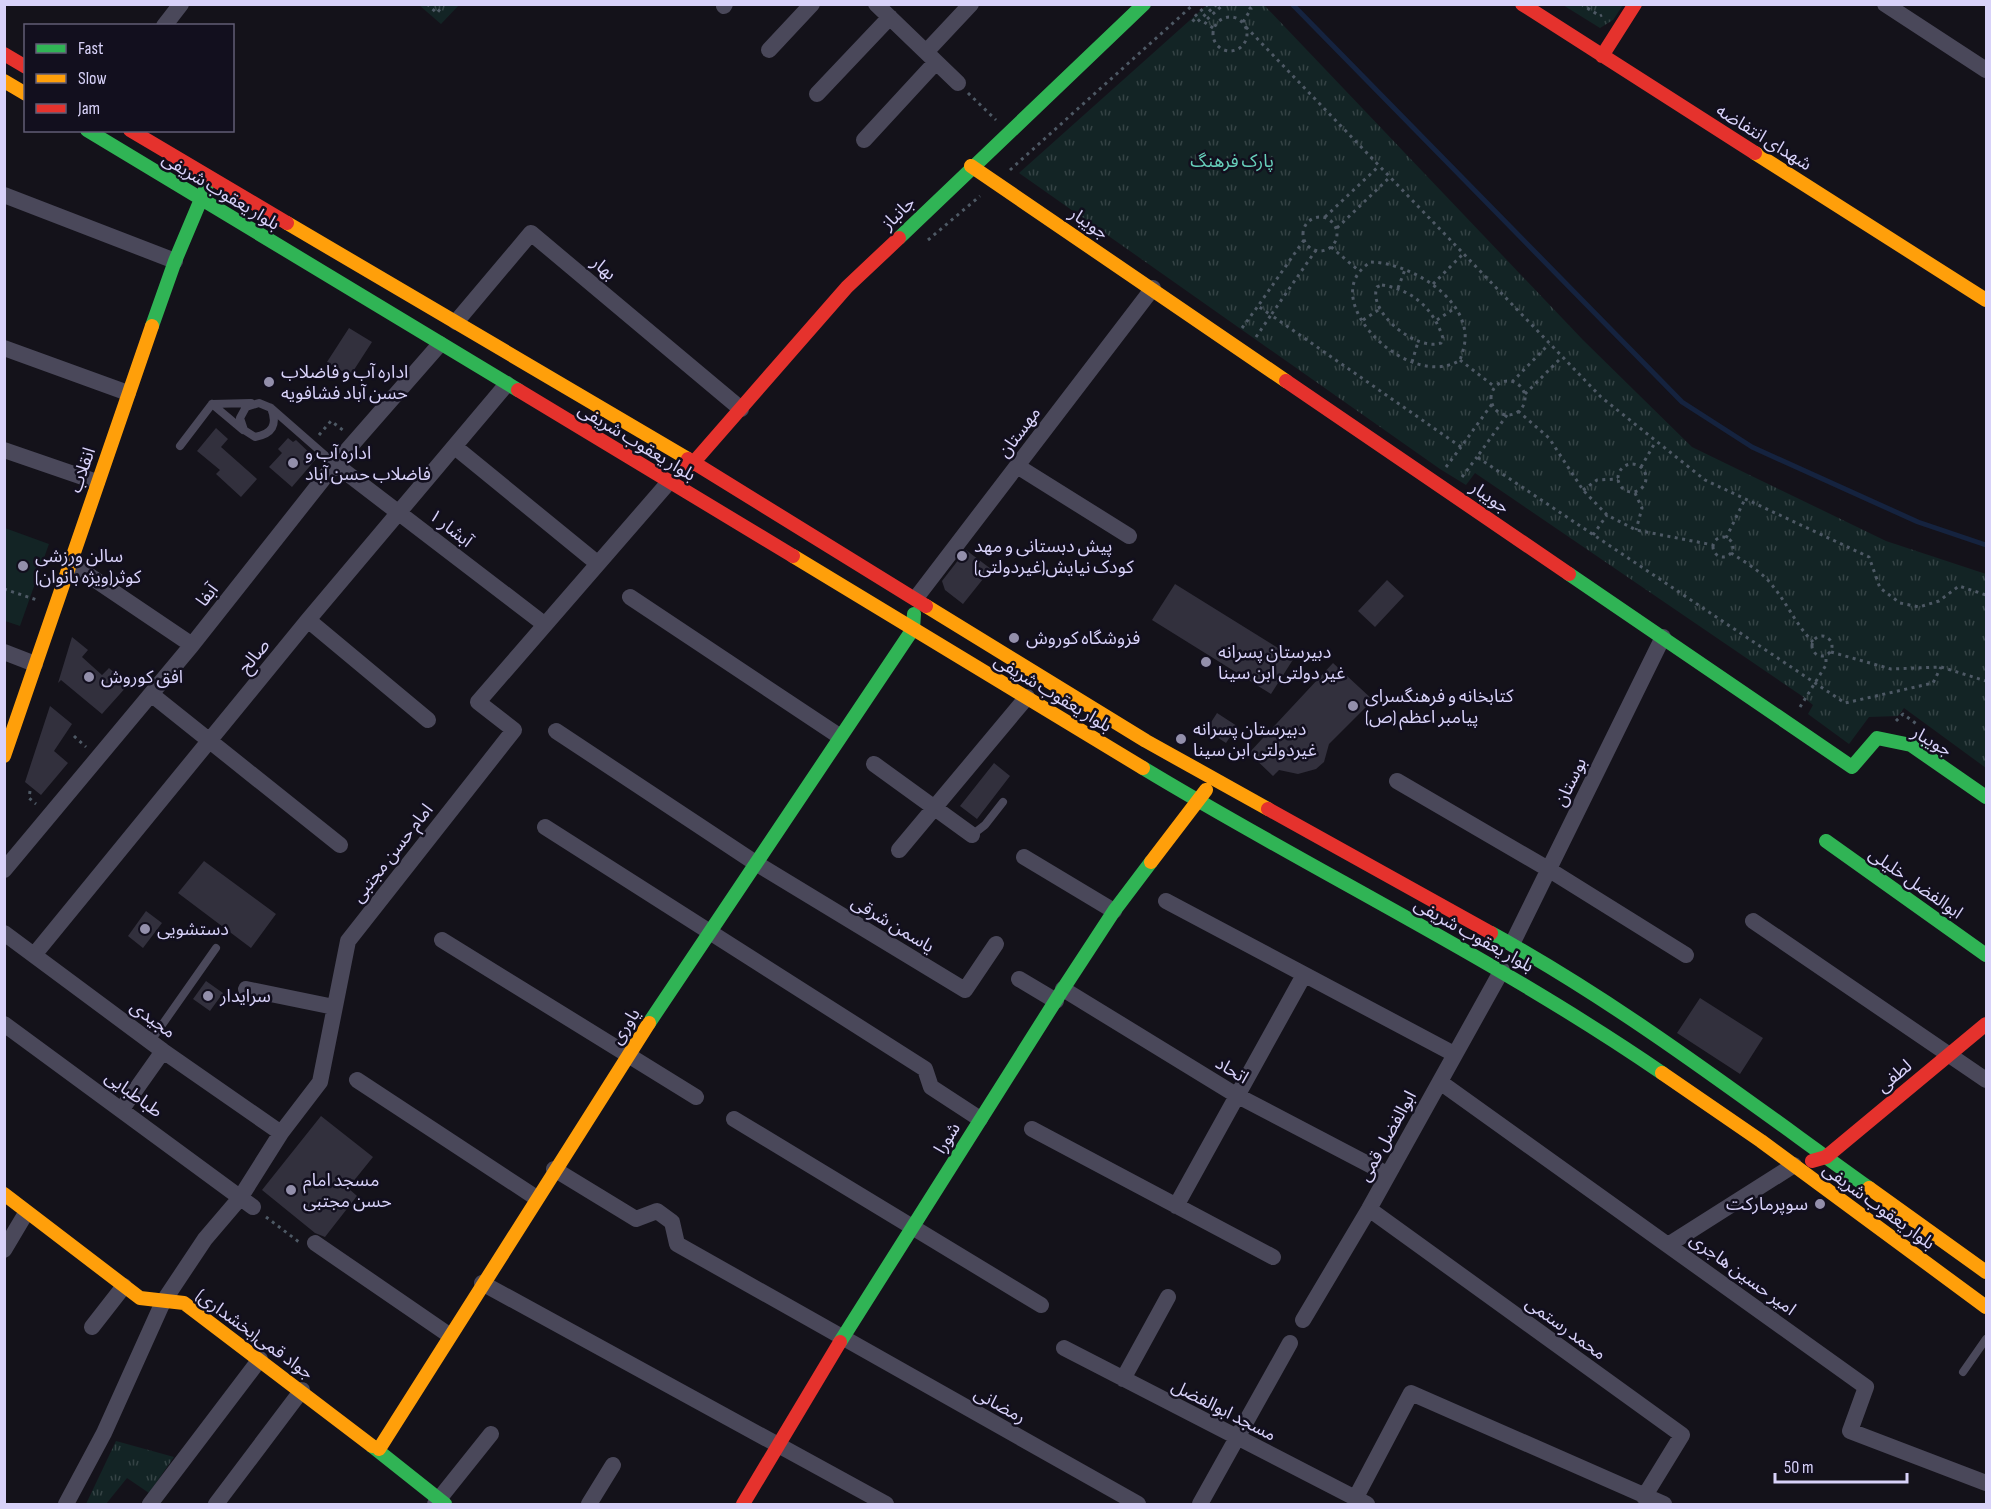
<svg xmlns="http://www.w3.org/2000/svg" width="1991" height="1509" font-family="'Sofia Sans Condensed','Noto Sans Arabic',sans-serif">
<defs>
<pattern id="grass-tufts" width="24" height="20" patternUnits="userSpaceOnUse" patternTransform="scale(1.5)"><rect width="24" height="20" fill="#132425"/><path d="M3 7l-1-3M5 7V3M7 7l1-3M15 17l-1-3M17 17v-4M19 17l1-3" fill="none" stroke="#354345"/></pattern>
</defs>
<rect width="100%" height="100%" fill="#14121a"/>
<path fill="url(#grass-tufts)" d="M 1208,4 L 1264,5 L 1583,340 L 1692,447 L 1886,541 L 1986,574 L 1986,768 L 1904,708 L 1898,716 L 1869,717 L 1849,744 L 1808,714 L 1813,705 L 1802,696 L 1475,473 L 1466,485 L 1440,469 L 1019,173 Z
M 419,5 L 459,5 L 441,24 Z
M 1563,5 L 1623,5 L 1613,20 L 1600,28 Z
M 116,1441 L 174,1457 L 149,1493 L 127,1478 L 106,1504 L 86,1504 Z"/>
<path fill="#132425" d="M 5,528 L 49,544 L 20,626 L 5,621 Z"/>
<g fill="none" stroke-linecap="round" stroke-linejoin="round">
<path stroke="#15233f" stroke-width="5" d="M 1292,4 L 1682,402 L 1752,447 L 1918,522 L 1986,545"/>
</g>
<path fill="#32303d" d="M 349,328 L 372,342 L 350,376 L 327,362 Z
M 216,428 L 228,439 L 221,447 L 257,479 L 241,497 L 216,474 L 220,470 L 197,451 Z
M 288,438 L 293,442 L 296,440 L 316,459 L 292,487 L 269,467 L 282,453 L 278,449 Z
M 966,550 L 991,569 L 963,604 L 945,590 L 942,581 Z
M 1387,580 L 1404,596 L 1375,627 L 1358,611 Z
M 1175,584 L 1294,658 L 1271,694 L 1152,620 Z
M 72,637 L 88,650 L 82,657 L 102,675 L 109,668 L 128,685 L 102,714 L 61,680 L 58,683 Z
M 1333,663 L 1373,700 L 1329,744 L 1324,762 L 1316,769 L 1298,774 L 1279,770 L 1273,776 L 1249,753 Z
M 50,706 L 72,724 L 54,751 L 68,763 L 41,795 L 25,782 Z
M 1217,713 L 1237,726 L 1226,743 L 1206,730 Z
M 994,763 L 1010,776 L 977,819 L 960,806 Z
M 204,861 L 276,914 L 251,948 L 178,893 Z
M 146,911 L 162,923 L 143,948 L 128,936 Z
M 206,981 L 223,993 L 210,1011 L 193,999 Z
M 1700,998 L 1763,1038 L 1740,1074 L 1677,1033 Z
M 321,1116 L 373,1157 L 348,1188 L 357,1196 L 325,1237 L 315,1233 L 262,1190 Z"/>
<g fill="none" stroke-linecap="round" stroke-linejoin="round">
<path stroke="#4e5965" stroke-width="3" stroke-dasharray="3 4.5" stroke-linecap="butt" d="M 427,4 L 437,13 L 444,4
M 1208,4 L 1192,19 L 1196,23 L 1217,4
M 1581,4 L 1600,16 L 1602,15
M1213 34a17 17 0 1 1 34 0a17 17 0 1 1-34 0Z
M 1243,22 L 1251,9 L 1246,4
M 1246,27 L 1601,397 L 1705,480 L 1869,557 L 1880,588 L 1900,603 L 1919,607 L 1939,601 L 1959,586 L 1986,595
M 1213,28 L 1204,22 L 1224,4
M 968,93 L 996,120
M 1010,170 L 1194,4
M 1325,217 L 1379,166
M1303 234a17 17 0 1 1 34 0a17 17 0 1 1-34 0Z
M 1337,228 L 1390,177
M 928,240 L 980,196
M 1304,240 L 1258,306 L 1271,315 L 1316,250
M 1331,247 L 1358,270
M 1371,262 C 1407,263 1461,293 1465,333 C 1466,342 1463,351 1460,360 C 1409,393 1312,297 1371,262 Z
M 1433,284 L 1463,254
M 1382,285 C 1413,290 1433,308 1443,338 L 1441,343 C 1417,352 1367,312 1377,287 Z
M 1398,288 L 1406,267
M 1363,320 L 1380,309
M 1437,320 L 1455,308
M 1242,328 L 1258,306
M 1256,337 L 1271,315 L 1461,447 L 1492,404
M 1460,360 L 1495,387
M 1412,362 L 1418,342
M1491 398a17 17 0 1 1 34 0a17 17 0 1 1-34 0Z
M 1512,382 L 1549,344
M 1525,394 L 1562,357
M 1518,411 L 1549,438 L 1583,490 L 1607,515 L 1636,530 L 1713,545
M 1507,415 L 1477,457 L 1845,703 L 1933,683 L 1941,667
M 319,435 L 331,421 L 344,431
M1618 478a14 14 0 1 1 28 0a14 14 0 1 1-28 0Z
M 1446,467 L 1461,447
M 1641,467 L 1656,441
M 1462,477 L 1477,457
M 1583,490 L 1597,480 L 1618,479
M 1635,493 L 1642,508 L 1636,530
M 1593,535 L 1607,515
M1713 547a10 10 0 1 1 20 0a10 10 0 1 1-20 0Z
M 1726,538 L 1745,499
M 1731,553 C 1745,562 1761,571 1772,585 C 1787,603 1796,625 1813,642
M 4,589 L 37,600
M1812 646a10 10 0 1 1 20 0a10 10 0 1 1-20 0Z
M 1831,652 L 1891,669 L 1941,667 L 1986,681
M 1800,707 L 1826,665 L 1826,656
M 1896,721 L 1903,714 L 1918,725
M 74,736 L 86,747
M 30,791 L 29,798 L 36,804
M 266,1217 L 299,1242"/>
<path stroke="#4a485a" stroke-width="8" d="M 212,404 L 251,403
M 212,404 L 243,430
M 271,408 C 278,425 272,434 255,437 L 244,430 L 240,418 L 246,407 L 259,403 L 271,408 L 335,464
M 180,446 L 212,404
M 972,835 L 985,825 L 1003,802
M 150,1042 L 216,948
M 1963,1372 L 1986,1339"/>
<path stroke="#4a485a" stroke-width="16" d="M 876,4 L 958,83
M 1885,4 L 1986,70
M 724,6 L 725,4
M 164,26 L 181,4
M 769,50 L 812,4
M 926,52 L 971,4
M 817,94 L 890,17
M 864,140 L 936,62
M 4,195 L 175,261
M 456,322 L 531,233 L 741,409
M 4,348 L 128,393
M 455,447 L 597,563
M 4,450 L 97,482
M 335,464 L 544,624
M 1017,466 L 1129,536
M 69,562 L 192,645
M 630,597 L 839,736
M 916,598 L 1153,288
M 308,620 L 428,720
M 4,652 L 35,664
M 151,694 L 340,845
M 556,731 L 754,862 L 965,990 L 996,944
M 874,764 L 972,835
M 1397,781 L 1548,869 L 1686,955
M 545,827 L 925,1069 L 931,1087 L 980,1119
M 899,850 L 1027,697
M 1024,857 L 1114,911
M 4,870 L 192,645 L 335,464 L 440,344
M 1166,901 L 1454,1054
M 1753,921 L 1986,1080
M 4,933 L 163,1051 L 281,1133
M 442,940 L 696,1097
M 1512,944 L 1663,637
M 34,955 L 308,620 L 507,384
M 1019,979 L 1056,1001
M 246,989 L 334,1007
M 1063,989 L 1236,1095 L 1387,1174
M 4,1024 L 253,1207
M 357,1080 L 535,1197
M 1440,1082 L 1866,1387 L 1850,1431 L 1986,1483
M 122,1109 L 163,1051
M 734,1119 L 1041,1305
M 1032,1129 L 1273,1257
M 554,1169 L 636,1219 L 657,1211 L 672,1222 L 677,1244 L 1138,1504
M 1176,1206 L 1304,975
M 1369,1209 L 1682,1435 L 1644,1497
M 315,1243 L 449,1335
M 1668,1245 L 1794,1165
M 4,1250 L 26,1213
M 482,1283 L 886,1504
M 1303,1320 L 1369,1209 L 1502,970
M 92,1327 L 124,1286
M 1064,1348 L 1367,1504
M 1123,1379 L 1168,1297
M 1355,1499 L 1411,1393 L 1664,1504
M 66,1504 L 104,1433 L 163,1302 L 205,1239 L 240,1198 L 281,1133 L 320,1082 L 348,941 L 514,730 L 478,702 L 669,482
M 150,1504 L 260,1359
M 216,1504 L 302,1390
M 435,1504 L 491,1434
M 589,1504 L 613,1465
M 1200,1504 L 1290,1343"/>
<path stroke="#30b455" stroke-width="14" d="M 87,130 L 518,390
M 899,238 L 1144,4
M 152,326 L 175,261 L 207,185
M 1569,574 L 1852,767 L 1877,738 L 1911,745 L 1986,797
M 1143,768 C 1315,872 1496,959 1662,1073
M 1826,841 L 1986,955
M 1491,933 C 1624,1006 1746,1100 1869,1188
M 649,1023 L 913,629 L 914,614
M 840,1342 L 1063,989 L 1114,911 L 1151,862
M 372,1446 L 445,1504"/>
<path stroke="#ff9f0a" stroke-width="14" d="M 4,81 L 26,94
M 1755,153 L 1986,300
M 971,166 L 1286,381
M 287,223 L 688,459
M 793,556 L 1143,768
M 926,606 L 1146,741 L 1268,809
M 4,756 L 152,326
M 1151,862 L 1206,790
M 1662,1073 L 1761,1141 L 1986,1307
M 1869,1188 L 1986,1272
M 4,1194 L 140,1298 L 184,1303 L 372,1446
M 379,1449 L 649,1023"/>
<path stroke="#e5322d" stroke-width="14" d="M 1522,4 L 1755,153
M 4,54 L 26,67
M 1602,56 L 1635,4
M 130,130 L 287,223
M 1286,381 L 1569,574
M 518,390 L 793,556
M 688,459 L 926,606
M 682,471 L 694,462 L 847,287 L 899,238
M 1268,809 L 1491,933
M 1812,1161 L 1826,1157 L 1986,1024
M 743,1504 L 840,1342"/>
</g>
<g fill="#938fab" stroke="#120f1e" stroke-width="2">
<circle cx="269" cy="382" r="6"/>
<circle cx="293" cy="463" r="6"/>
<circle cx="962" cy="556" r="6"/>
<circle cx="23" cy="566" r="6"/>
<circle cx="1014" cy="638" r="6"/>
<circle cx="1206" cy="662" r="6"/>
<circle cx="89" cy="677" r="6"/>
<circle cx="1353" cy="706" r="6"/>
<circle cx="1181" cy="739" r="6"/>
<circle cx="145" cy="929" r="6"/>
<circle cx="208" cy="996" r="6"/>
<circle cx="291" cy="1190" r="6"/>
<circle cx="1820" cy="1204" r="6"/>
</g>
<g text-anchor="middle" stroke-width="5" stroke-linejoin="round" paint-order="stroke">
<g font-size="18" fill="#d8d2f9" stroke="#120f1e">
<text transform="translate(1764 137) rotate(32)" y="6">شهدای انتفاضه</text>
<text transform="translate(221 191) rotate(31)" y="6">بلوار یعقوب شریفی</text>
<text transform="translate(898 213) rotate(-44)" y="6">جانباز</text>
<text transform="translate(1089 223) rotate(34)" y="6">جویبار</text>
<text transform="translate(604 268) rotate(40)" y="6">بهار</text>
<text transform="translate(1019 432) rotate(-53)" y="6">مهستان</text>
<text transform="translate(637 442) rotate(31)" y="6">بلوار یعقوب شریفی</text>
<text transform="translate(82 470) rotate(-71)" y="6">انقلاب</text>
<text transform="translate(1490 497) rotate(34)" y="6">جویبار</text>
<text transform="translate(451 528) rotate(38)" y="6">آبشار ۱</text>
<text transform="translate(207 595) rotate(-52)" y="6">آبفا</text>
<text transform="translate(254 656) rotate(-51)" y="6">صالح</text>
<text transform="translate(1053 693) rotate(31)" y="6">بلوار یعقوب شریفی</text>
<text transform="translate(1932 741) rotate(30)" y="6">جویبار</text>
<text transform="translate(1570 782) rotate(-64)" y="6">بوستان</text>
<text transform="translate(392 853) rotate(-52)" y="6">امام حسن مجتبی</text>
<text transform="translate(1916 883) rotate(35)" y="6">ابوالفضل خلیلی</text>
<text transform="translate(893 924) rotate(31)" y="6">یاسمن شرقی</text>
<text transform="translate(1474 935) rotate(29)" y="6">بلوار یعقوب شریفی</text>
<text transform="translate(153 1019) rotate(36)" y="6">مجیدی</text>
<text transform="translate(625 1026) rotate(-57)" y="6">یاوری</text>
<text transform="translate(1232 1070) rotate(31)" y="6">اتحاد</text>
<text transform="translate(1894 1076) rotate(-40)" y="6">لطفی</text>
<text transform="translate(134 1094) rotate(36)" y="6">طباطبایی</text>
<text transform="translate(1387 1136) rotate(-61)" y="6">ابوالفضل قمی</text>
<text transform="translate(947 1138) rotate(-58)" y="6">شورا</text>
<text transform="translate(1879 1206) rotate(36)" y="6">بلوار یعقوب شریفی</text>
<text transform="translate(1743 1274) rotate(36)" y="6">امیر حسین هاجری</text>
<text transform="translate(1566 1328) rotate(36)" y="6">محمد رستمی</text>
<text transform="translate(255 1334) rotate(36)" y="6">جواد قمی(بخشداری)</text>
<text transform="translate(1000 1405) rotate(29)" y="6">رمضانی</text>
<text transform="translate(1224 1410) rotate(27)" y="6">مسجد ابوالفضل</text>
</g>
<g font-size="18" fill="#67d0bb" stroke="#120f1e">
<text x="1232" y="167">پارک فرهنگ</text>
</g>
<g font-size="18" fill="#d8d2f9" stroke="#120f1e" text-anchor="start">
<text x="281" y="378">اداره آب و فاضلاب<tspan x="281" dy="21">حسن آباد فشافویه</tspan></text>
<text x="305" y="459">اداره آب و<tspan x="305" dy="21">فاضلاب حسن آباد</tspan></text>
<text x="974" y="552">پیش دبستانی و مهد<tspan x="974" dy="21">کودک نیایش(غیردولتی)</tspan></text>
<text x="35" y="562">سالن ورزشی<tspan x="35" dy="21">کوثر(ویژه بانوان)</tspan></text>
<text x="1026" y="644">فزوشگاه کوروش</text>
<text x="1218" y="658">دبیرستان پسرانه<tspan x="1218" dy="21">غیر دولتی ابن سینا</tspan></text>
<text x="101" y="683">افق کوروش</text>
<text x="1365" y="702">کتابخانه و فرهنگسرای<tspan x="1365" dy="21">پیامبر اعظم (ص)</tspan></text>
<text x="1193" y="735">دبیرستان پسرانه<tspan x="1193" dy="21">غیردولتی ابن سینا</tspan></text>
<text x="157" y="935">دستشویی</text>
<text x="220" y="1002">سرایدار</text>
<text x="303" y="1186">مسجد امام<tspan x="303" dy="21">حسن مجتبی</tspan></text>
<text x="1808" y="1210" text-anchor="end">سوپرمارکت</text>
</g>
</g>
<rect width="1991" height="1509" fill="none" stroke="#d8d2f9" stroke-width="12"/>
<rect x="24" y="24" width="210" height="108" fill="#120f1e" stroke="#615d76" stroke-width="1.5"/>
<rect x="36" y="44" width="30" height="9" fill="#30b455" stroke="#615d76" stroke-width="1.5"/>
<text x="78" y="54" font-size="18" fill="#d8d2f9">Fast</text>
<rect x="36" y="74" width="30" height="9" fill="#ff9f0a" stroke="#615d76" stroke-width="1.5"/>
<text x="78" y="84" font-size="18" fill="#d8d2f9">Slow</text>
<rect x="36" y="104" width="30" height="9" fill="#e5322d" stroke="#615d76" stroke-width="1.5"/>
<text x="78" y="114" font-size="18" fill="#d8d2f9">Jam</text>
<path d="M1775 1473v9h132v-9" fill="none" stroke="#d8d2f9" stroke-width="3"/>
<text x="1784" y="1473" font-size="18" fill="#d8d2f9" stroke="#120f1e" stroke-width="4.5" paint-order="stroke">50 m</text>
</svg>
